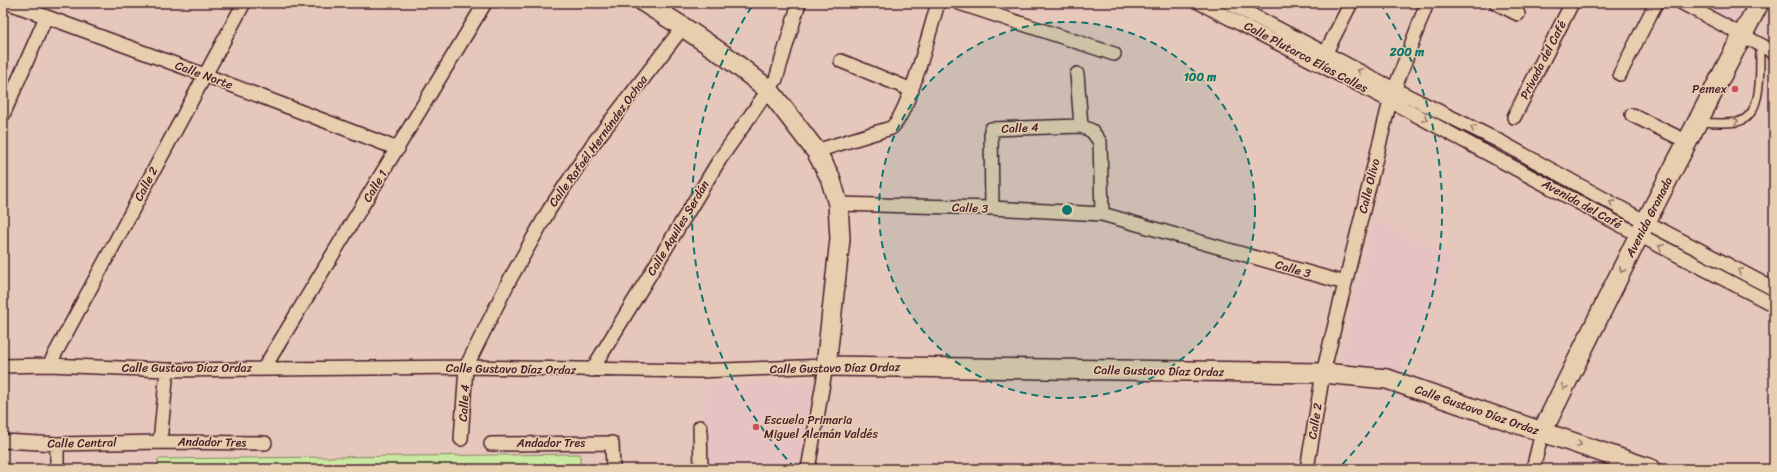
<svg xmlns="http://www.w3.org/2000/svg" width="1777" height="472" font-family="Sriracha,sans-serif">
<rect width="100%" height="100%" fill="#e6c7bb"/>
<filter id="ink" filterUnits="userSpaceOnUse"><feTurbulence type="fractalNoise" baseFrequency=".025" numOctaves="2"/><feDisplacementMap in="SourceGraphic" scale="8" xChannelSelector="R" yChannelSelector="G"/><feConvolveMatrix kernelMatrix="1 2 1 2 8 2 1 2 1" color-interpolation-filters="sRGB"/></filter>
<g filter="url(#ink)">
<path fill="#e6c2c3" d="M 1699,3 L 1744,3 L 1734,21 Z
M 1375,219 L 1455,259 L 1398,373 L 1340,363 Z
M 814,382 L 803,469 L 705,469 L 704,384 Z"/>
<path fill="#c9e9a1" stroke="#8a8466" d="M 580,454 L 580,469 L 158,469 L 158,459 Z"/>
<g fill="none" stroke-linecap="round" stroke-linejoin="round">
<g stroke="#4a1f2b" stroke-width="10">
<path id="lane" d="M 1700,122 C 1712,123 1725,124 1737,122 C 1765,116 1759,67 1760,45"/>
</g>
<g stroke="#4a1f2b" stroke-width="16">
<path id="street" d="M 9,3 L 205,75 L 398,149
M 959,3 L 1114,54
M 1200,3 L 1390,101 L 1639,235 L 1774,305
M 1229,3 L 1394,89 L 1499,141 L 1646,222 L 1774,289
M 1496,3 L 1518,14
M 1682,3 L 1774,52
M 1326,52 L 1351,3
M 841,61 L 912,90
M 1077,74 L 1081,126 L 1092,131 L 1100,142 L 1102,214
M 1620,74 L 1656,3
M 3,115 L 46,17
M 1632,115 L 1688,142
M 1514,117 L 1572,3
M 816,151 L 891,128 C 909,114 930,29 938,3
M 838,204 L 992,208 L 1102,214 L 1345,283
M 992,208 L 991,129 L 1081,126
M 49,365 L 244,3
M 3,366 L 49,365 L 167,370 L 466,367 L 697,371 L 826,366 L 808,469
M 264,368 L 485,3
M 592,370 L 720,159 L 776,79 L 799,3
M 700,427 L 701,469
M 461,439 L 466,367 L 509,281 L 549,210 L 592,145 L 683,27
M 3,441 L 57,444 L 160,442 L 265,443
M 160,442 L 167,370
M 491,444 L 612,443 L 613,469
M 57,469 L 57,444
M 1307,469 L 1323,373 L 1390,101 L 1427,3
M 1533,469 L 1542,432"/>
</g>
<g stroke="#4a1f2b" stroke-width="22">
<path id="secondary" d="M 645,3 L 683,27 L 727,57 L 769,90 L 816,151 L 830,177 L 838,204 L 840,239 L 826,366 L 1323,373 L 1387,379 L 1651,469
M 1542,432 L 1639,235 L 1759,3"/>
</g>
<use href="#lane" stroke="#e7ceaf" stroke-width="7"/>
<use href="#street" stroke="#e7ceaf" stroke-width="13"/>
<use href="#secondary" stroke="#e7ceaf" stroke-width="19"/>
</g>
<defs><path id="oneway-chevron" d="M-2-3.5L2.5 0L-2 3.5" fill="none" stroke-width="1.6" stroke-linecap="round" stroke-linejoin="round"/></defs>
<g stroke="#98766d">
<use href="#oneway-chevron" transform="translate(1360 71) rotate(-152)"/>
<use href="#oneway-chevron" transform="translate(1425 119) rotate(28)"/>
<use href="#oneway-chevron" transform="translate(1736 121) rotate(-14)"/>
<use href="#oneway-chevron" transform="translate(1473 128) rotate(-154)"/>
<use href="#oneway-chevron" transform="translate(1612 203) rotate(-151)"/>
<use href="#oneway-chevron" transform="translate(1661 247) rotate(-153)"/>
<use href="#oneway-chevron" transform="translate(1622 270) rotate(116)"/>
<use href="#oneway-chevron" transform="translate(1740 271) rotate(-152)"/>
<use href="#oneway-chevron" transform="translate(1564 387) rotate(116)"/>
<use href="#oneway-chevron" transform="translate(1579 444) rotate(19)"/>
</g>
</g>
<circle cx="1067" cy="210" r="188" fill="#0f766e" fill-opacity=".12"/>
<g fill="none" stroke="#0f766e" stroke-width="2" stroke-dasharray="7 5">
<circle cx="1067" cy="210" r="188"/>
<path d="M795 468A375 375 0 0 1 754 3M1380 3A375 375 0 0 1 1339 468"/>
</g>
<g fill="#d1495b" stroke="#e7ceaf" stroke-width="1.5">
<circle cx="1735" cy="89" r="4"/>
<circle cx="756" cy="427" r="4"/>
</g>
<g text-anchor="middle" stroke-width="3" stroke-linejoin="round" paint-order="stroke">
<g font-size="12" fill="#4a1f2b" stroke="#e7ceaf">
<text transform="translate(1306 57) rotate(28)" y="4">Calle Plutarco Elías Calles</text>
<text transform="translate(1543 60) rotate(-63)" y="4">Privada del Café</text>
<text transform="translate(204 75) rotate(20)" y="4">Calle Norte</text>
<text transform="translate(1020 128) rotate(-2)" y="4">Calle 4</text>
<text transform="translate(598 141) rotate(-54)" y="4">Calle Rafaél Hernández Ochoa</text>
<text transform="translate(146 184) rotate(-62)" y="4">Calle 2</text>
<text transform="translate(375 186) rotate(-59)" y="4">Calle 1</text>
<text transform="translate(1369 186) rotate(-76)" y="4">Calle Olivo</text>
<text transform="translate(1582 204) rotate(29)" y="4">Avenida del Café</text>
<text transform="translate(970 208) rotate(2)" y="4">Calle 3</text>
<text transform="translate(1649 217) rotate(-63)" y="4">Avenida Granada</text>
<text transform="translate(678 228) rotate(-59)" y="4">Calle Aquiles Serdán</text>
<text transform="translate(1293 269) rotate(16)" y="4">Calle 3</text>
<text x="187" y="372">Calle Gustavo Díaz Ordaz</text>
<text transform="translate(835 368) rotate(-1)" y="4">Calle Gustavo Díaz Ordaz</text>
<text transform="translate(511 369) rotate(1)" y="4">Calle Gustavo Díaz Ordaz</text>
<text transform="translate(1159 371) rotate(1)" y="4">Calle Gustavo Díaz Ordaz</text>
<text transform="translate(464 403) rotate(-86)" y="4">Calle 4</text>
<text transform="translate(1477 410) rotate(19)" y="4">Calle Gustavo Díaz Ordaz</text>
<text transform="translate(1315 421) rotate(-81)" y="4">Calle 2</text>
<text transform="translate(212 442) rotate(1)" y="4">Andador Tres</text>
<text transform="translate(82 443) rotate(-1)" y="4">Calle Central</text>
<text x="551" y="447">Andador Tres</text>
</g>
<g font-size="12" fill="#4a1f2b" stroke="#e7ceaf" text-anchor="end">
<text x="1727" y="93">Pemex</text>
<text x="764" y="424" text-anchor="start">Escuela Primaria<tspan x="764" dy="14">Miguel Alemán Valdés</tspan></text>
</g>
</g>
<circle cx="1067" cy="210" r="6" fill="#0f766e" stroke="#e7ceaf" stroke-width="2"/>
<g font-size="12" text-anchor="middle" font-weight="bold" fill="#0f766e" stroke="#e7ceaf" stroke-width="3" stroke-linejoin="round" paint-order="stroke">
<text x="1407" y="56">200 m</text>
<text x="1200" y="81">100 m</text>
</g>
<rect width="1777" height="472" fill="none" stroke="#e7ceaf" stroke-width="16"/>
<rect x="8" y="8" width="1761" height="456" fill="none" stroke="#4a1f2b" stroke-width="1.5" filter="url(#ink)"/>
</svg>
